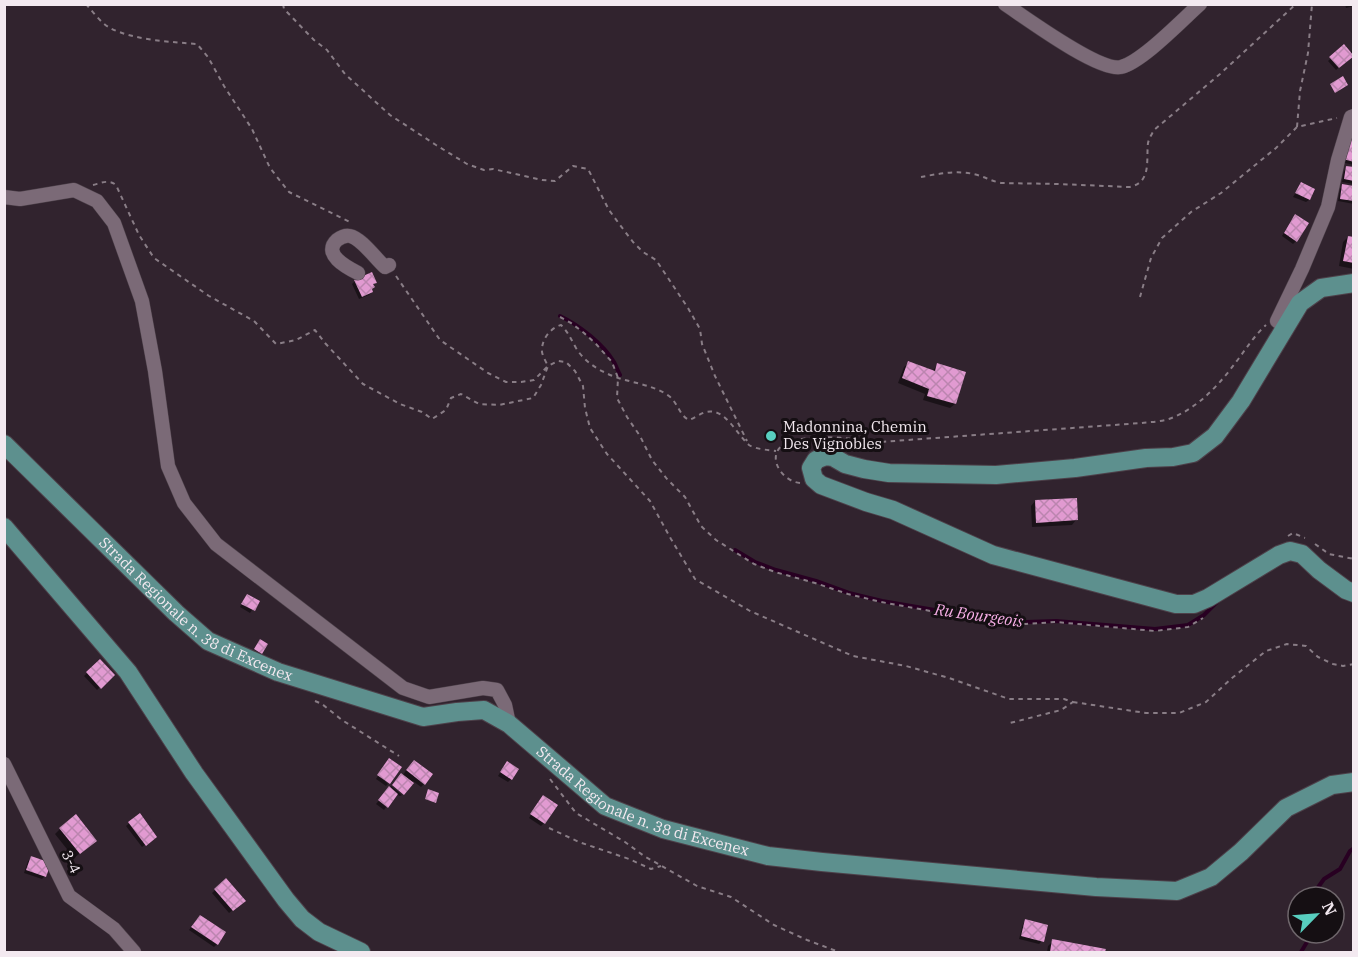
<svg xmlns="http://www.w3.org/2000/svg" width="1358" height="957" font-family="'IBM Plex Serif',serif">
<defs>
<pattern id="building-cross-hatch" width="8" height="8" patternUnits="userSpaceOnUse" patternTransform="scale(1.5)"><rect width="8" height="8" fill="#e19ad1"/><path d="M0 0l8 8M0 8l8-8" fill="none" stroke="#bb85af"/></pattern>
</defs>
<rect width="100%" height="100%" fill="#31232e"/>
<path fill="#0007" d="M 1345,4 L 1354,4 L 1354,6 L 1346,8 Z
M 1344,46 L 1349,53 L 1354,49 L 1354,60 L 1352,56 L 1336,70 L 1328,61 Z
M 1354,135 L 1354,165 L 1341,162 Z
M 1347,168 L 1354,169 L 1354,184 L 1342,182 L 1344,171 Z
M 1301,184 L 1313,190 L 1309,200 L 1306,202 L 1293,197 Z
M 1343,186 L 1354,187 L 1354,204 L 1338,201 L 1340,189 Z
M 1292,219 L 1296,241 L 1293,244 L 1282,236 Z
M 1348,237 L 1354,238 L 1354,269 L 1339,266 L 1343,242 Z
M 355,281 L 375,282 L 370,289 L 372,292 L 369,295 L 359,299 L 352,284 Z
M 909,363 L 932,371 L 938,365 L 955,404 L 950,408 L 923,400 L 925,394 L 898,383 L 904,367 Z
M 1035,501 L 1076,520 L 1072,525 L 1032,527 L 1031,506 Z
M 247,596 L 258,601 L 250,613 L 240,607 Z
M 100,661 L 113,675 L 97,690 L 84,676 Z
M 386,763 L 387,779 L 385,781 L 388,784 L 386,786 L 376,779 Z
M 411,764 L 424,784 L 421,787 L 413,781 L 404,792 L 402,776 Z
M 504,766 L 511,779 L 508,782 L 498,776 Z
M 391,786 L 402,795 L 400,796 L 396,794 L 384,810 L 376,804 Z
M 540,800 L 544,823 L 541,826 L 529,818 Z
M 139,815 L 153,839 L 142,847 L 126,826 Z
M 60,829 L 90,845 L 74,858 L 55,834 Z
M 31,858 L 45,876 L 42,879 L 24,873 L 28,861 Z
M 226,880 L 244,901 L 229,913 L 212,893 Z
M 197,919 L 217,944 L 214,947 L 189,930 Z
M 1026,921 L 1042,941 L 1039,944 L 1019,939 L 1023,924 Z
M 1053,941 L 1104,950 L 1104,952 L 1047,952 L 1048,946 Z"/>
<g fill="none" stroke-linecap="round" stroke-linejoin="round">
<path stroke="#280022" stroke-width="4" d="M 560,316 C 579,325 603,344 614,362 C 616,366 618,371 620,375
M 735,550 L 755,562 L 776,570 L 816,581 L 849,593 L 882,601 L 958,614 L 1026,622 L 1056,621 L 1155,629 L 1188,625 L 1204,615 L 1217,602
M 1311,897 L 1324,879 L 1340,869 L 1350,851 L 1354,848
M 1301,952 L 1307,942 L 1307,933"/>
</g>
<path fill="url(#building-cross-hatch)" d="M 1344,44 L 1354,56 L 1339,68 L 1329,57 Z
M 1343,76 L 1348,85 L 1335,93 L 1330,84 Z
M 1349,132 L 1354,133 L 1354,162 L 1343,159 Z
M 1346,166 L 1354,167 L 1354,181 L 1344,179 Z
M 1301,182 L 1315,189 L 1310,200 L 1295,193 Z
M 1342,184 L 1354,186 L 1354,201 L 1340,199 Z
M 1295,214 L 1309,223 L 1297,242 L 1284,233 Z
M 1348,236 L 1354,237 L 1354,263 L 1343,261 Z
M 372,272 L 377,283 L 373,284 L 375,287 L 372,289 L 373,292 L 362,297 L 354,280 Z
M 908,361 L 935,371 L 937,363 L 966,372 L 956,404 L 927,396 L 929,389 L 902,378 Z
M 1077,498 L 1078,520 L 1036,523 L 1035,500 Z
M 247,594 L 260,601 L 255,611 L 241,604 Z
M 260,639 L 268,644 L 262,654 L 254,649 Z
M 100,659 L 115,675 L 101,689 L 86,672 Z
M 389,758 L 402,767 L 390,784 L 377,775 Z
M 414,760 L 433,774 L 425,785 L 406,770 Z
M 507,761 L 519,769 L 512,780 L 500,772 Z
M 401,773 L 414,783 L 404,795 L 392,785 Z
M 389,786 L 398,794 L 388,808 L 378,800 Z
M 428,789 L 439,793 L 436,803 L 425,799 Z
M 543,795 L 558,805 L 545,824 L 530,814 Z
M 140,813 L 157,837 L 146,846 L 128,822 Z
M 76,814 L 97,841 L 80,854 L 59,828 Z
M 31,856 L 51,863 L 46,877 L 26,870 Z
M 226,878 L 246,901 L 233,911 L 214,889 Z
M 200,915 L 226,932 L 218,945 L 191,927 Z
M 1025,919 L 1048,925 L 1044,942 L 1021,936 Z
M 1052,939 L 1106,949 L 1105,952 L 1050,952 Z"/>
<g fill="none" stroke-linecap="round" stroke-linejoin="round">
<g stroke="#4d414a" stroke-width="15">
<path id="minor" d="M 1005,4 C 1026,18 1099,72 1121,67 C 1142,62 1182,20 1200,4
M 4,197 L 20,199 L 74,190 L 97,201 L 114,223 L 142,301 L 155,371 L 168,466 L 184,503 L 216,544 L 403,688 L 429,697 L 483,688 L 497,690 L 505,705 L 509,724
M 358,273 C 346,267 322,254 337,240 C 341,237 345,235 350,236 C 361,238 376,259 385,267 L 389,265
M 1286,327 L 1277,321 L 1302,269 L 1328,207 L 1338,160 L 1351,117 L 1354,116
M 4,764 L 69,896 L 114,929 L 134,952"/>
</g>
<g stroke="#4d414a" stroke-width="20">
<g id="major">
<path d="M 1354,283 L 1321,288 L 1300,303 L 1241,401 L 1215,436 L 1193,453 L 1173,457 L 1146,458 L 1075,468 L 996,475 L 889,473 L 864,469 L 845,464 L 833,457 L 826,456 L 816,460 L 811,468 L 814,479 L 821,485 L 866,502 L 893,510 L 993,555 L 1176,604 L 1194,604 L 1208,598 L 1279,555 L 1290,551 L 1302,554 L 1319,570 L 1346,590 L 1354,593"/>
<path id="s1" d="M 4,444 L 176,613 L 208,641 L 278,672 L 423,717 L 457,712 L 484,710 L 509,724 L 605,806 L 663,829 L 768,856 L 822,862 L 1096,887 L 1177,891 L 1211,877 L 1241,852 L 1286,808 L 1332,785 L 1354,782"/>
<path d="M 4,527 L 128,672 L 194,773 L 286,900 L 302,919 L 319,932 L 361,952"/>
</g>
</g>
<path stroke="#897d86" stroke-width="2" stroke-dasharray="4.5 4.5" stroke-linecap="butt" d="M 86,4 C 93,12 101,23 110,28 C 133,40 171,42 197,44 L 208,57 L 224,86 L 252,129 L 270,168 L 289,192 L 350,222
M 283,4 L 284,9 L 314,40 L 327,50 L 345,74 L 390,115 L 436,145 L 467,164 L 484,170 L 493,169 L 542,180 L 555,181 L 573,166 L 588,169 L 609,210 L 620,225 L 633,242 L 643,252 L 656,260 L 688,308 L 700,329 L 702,344 L 715,376 L 747,441
M 1297,127 L 1300,91 L 1308,53 L 1312,4
M 921,177 C 937,174 957,170 973,174 C 983,176 991,181 1001,183 L 1058,184 L 1129,187 C 1152,183 1146,160 1148,143 C 1149,138 1152,134 1154,130 L 1220,74 L 1296,4
M 93,185 C 101,183 109,179 116,185 L 139,235 L 154,258 L 209,296 L 254,321 L 276,344 L 296,340 L 315,330 L 325,343 L 363,384 L 400,404 L 422,412 L 432,419 L 446,410 L 451,398 L 461,394 L 479,404 L 499,405 L 533,398 L 541,385 L 548,366 C 546,362 543,357 542,352 C 541,340 550,328 561,325 C 568,332 571,339 576,348 C 582,358 593,367 604,372 C 624,383 649,382 669,396 C 678,403 679,415 689,420 C 695,418 701,413 706,412 C 725,407 737,435 749,445 C 755,449 768,450 776,451
M 396,276 L 440,340 L 488,373 L 506,382 L 521,382 L 534,380 L 548,366 L 558,361 L 566,362 L 575,371 L 583,386 L 585,408 L 590,428 L 607,454 L 650,501 L 671,539 L 695,579 L 750,611 L 853,656 L 906,666 L 949,678 L 1009,699 L 1064,699 L 1073,702 L 1061,710 L 1010,723
M 1140,297 L 1151,258 L 1162,238 L 1191,212 L 1221,193 L 1276,148 L 1297,127 L 1337,118
M 560,317 L 571,323 L 584,333 L 596,344 L 612,362 L 618,378 L 617,398 L 627,417 L 640,436 L 652,460 L 667,479 L 685,497 L 701,526 L 716,540 L 754,564 L 775,572 L 815,583 L 848,594 L 881,602 L 958,616 L 1026,624 L 1056,622 L 1155,631 L 1188,627 L 1203,618
M 800,483 C 779,481 763,450 790,442 C 819,433 851,439 880,442 L 1141,423 C 1149,422 1160,422 1169,419 C 1197,409 1219,385 1236,362 C 1246,349 1254,336 1266,325
M 1288,536 L 1293,533 L 1305,538
M 1315,544 L 1329,554 L 1354,559
M 315,701 L 322,704 L 342,720 L 399,756
M 1073,702 L 1146,713 L 1179,713 L 1206,702 L 1232,678 L 1266,651 L 1287,644 L 1306,646 L 1318,657 L 1333,664 L 1343,666 L 1354,664
M 550,779 L 576,813 L 625,842 L 644,856 L 697,886 L 731,897 L 774,925 L 807,940 L 839,952
M 549,828 L 579,842 L 629,859 L 651,869 L 661,866"/>
<use href="#minor" stroke="#7b6a77" stroke-width="14"/>
<use href="#major" stroke="#5d908e" stroke-width="18"/>
</g>
<circle fill="#58cebf" stroke="#150f13" stroke-width="2" cx="771" cy="436" r="6"/>
<g text-anchor="middle" stroke-width="6" stroke-linejoin="round" paint-order="stroke">
<g font-size="15" fill="#f3e9f0" stroke="#150f13" text-anchor="start">
<text x="783" y="432">Madonnina, Chemin<tspan x="783" dy="17">Des Vignobles</tspan></text>
</g>
<g font-size="15" fill="#f3e9f0" stroke="#150f13">
<text dy="5" stroke="none"><textPath href="#s1" startOffset="256">Strada Regionale n. 38 di Excenex</textPath></text>
<text dy="5" stroke="none"><textPath href="#s1" startOffset="760">Strada Regionale n. 38 di Excenex</textPath></text>
<text transform="translate(71 862) rotate(64)" y="5">3-4</text>
</g>
<g font-size="16" font-style="italic" fill="#f7aee6" stroke="#150f13">
<text transform="translate(979 615) rotate(8)" y="6">Ru Bourgeois</text>
</g>
</g>
<rect width="1358" height="957" fill="none" stroke="#f3e9f0" stroke-width="12"/>
<g transform="translate(1316 915) rotate(65)"><circle r="28" fill="#150f13" stroke="#6e666b" stroke-width="1.5"/>
<path d="M0-4.5L10 22L0 15L-10 22Z" fill="#58cebf"/>
<text y="-9" font-size="16" font-weight="bold" text-anchor="middle" fill="#f3e9f0">N</text>
</g>
</svg>
